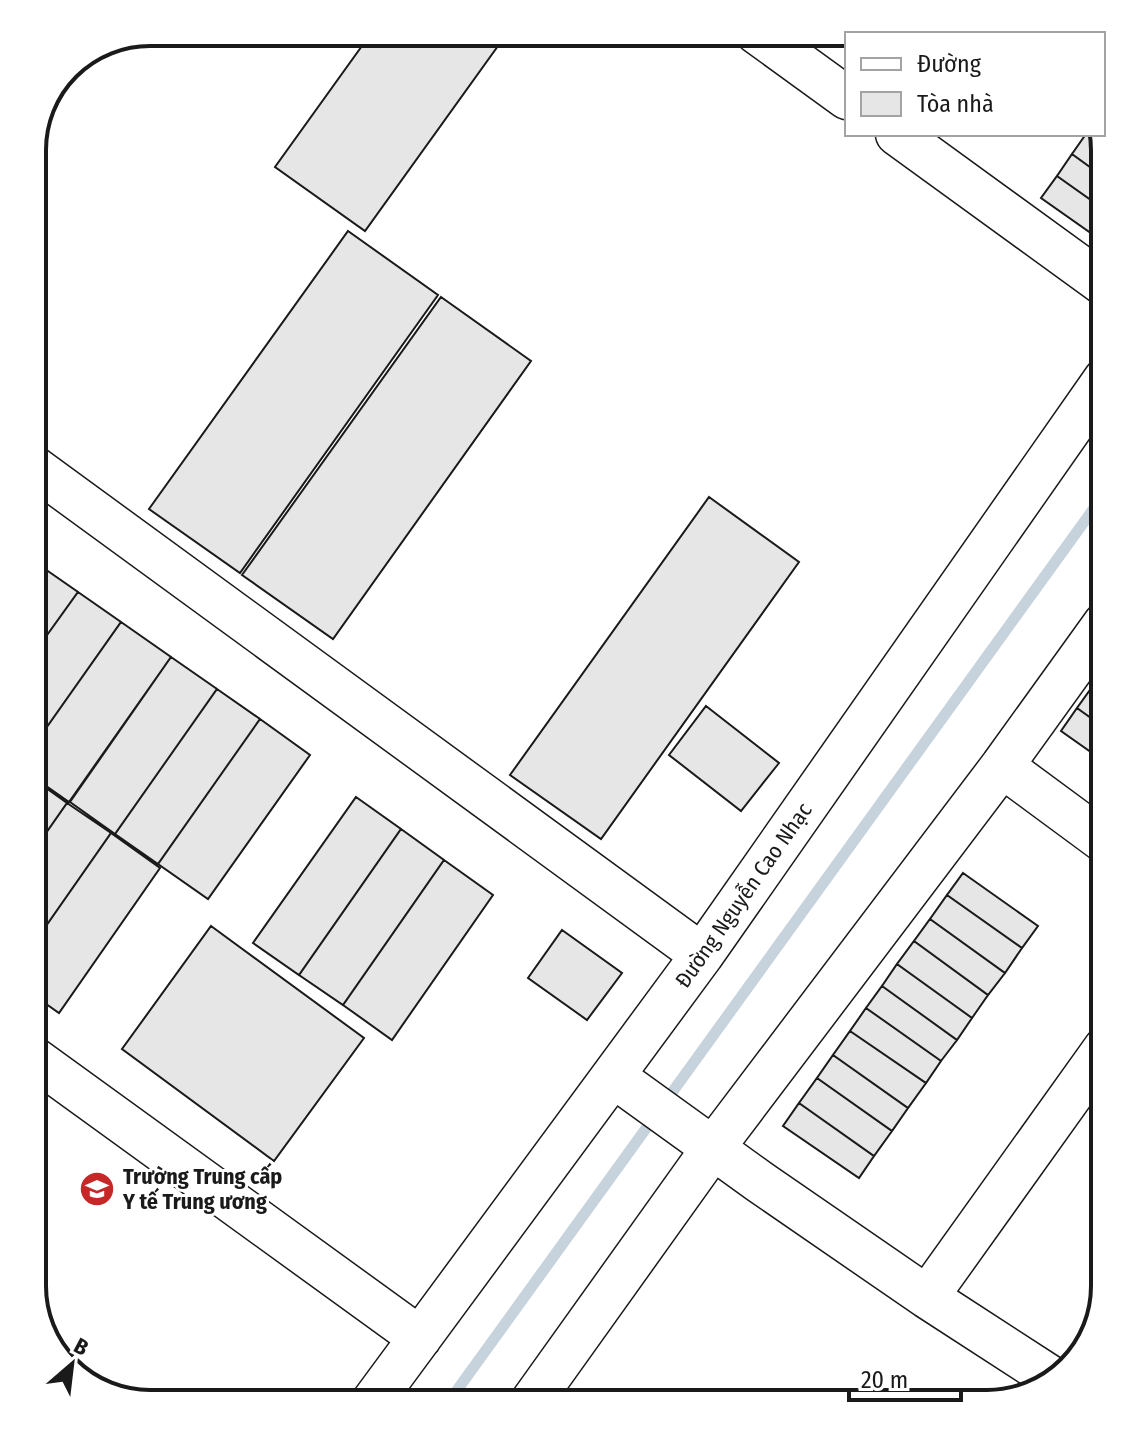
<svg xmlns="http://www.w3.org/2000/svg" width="1137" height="1436" font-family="'Fira Sans Condensed',sans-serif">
<rect width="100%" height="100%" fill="#fff"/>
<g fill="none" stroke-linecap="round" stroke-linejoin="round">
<path stroke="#c6d2dc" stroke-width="11" d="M 447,1404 L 1105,493"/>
</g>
<path fill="#e6e6e6" stroke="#1a1a1a" stroke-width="2" d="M 372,32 L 508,32 L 365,231 L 275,167 Z
M 1086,134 L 1092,134 L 1102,141 L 1105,150 L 1105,178 L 1072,154 Z
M 1072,154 L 1105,178 L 1105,210 L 1057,176 Z
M 1057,176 L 1105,210 L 1105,243 L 1041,198 Z
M 348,231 L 438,295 L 240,573 L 149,509 Z
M 441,297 L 531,361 L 333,639 L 242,575 Z
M 709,497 L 799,562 L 601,839 L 510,775 Z
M 32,560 L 78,592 L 32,656 Z
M 78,592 L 121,622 L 32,748 L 32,656 Z
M 121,622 L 171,657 L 69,802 L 32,776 L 32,748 Z
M 171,657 L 217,689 L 115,834 L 70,802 Z
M 1105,668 L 1105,690 L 1095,683 Z
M 1095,683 L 1105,690 L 1105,728 L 1077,708 Z
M 217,689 L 260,719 L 158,864 L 115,834 Z
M 706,706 L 779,763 L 741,811 L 669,755 Z
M 1077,708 L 1105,728 L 1105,762 L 1061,731 Z
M 260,719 L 310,755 L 208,899 L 158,864 Z
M 32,778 L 67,803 L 32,853 Z
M 356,797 L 401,829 L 299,975 L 253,943 Z
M 67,803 L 111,833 L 32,946 L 32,853 Z
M 401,829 L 444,860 L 343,1005 L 299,975 Z
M 111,833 L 160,868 L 59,1013 L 32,994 L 32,946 Z
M 444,860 L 493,895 L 392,1040 L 343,1005 Z
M 963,873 L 1038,926 L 1022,948 L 947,895 Z
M 947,895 L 1022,948 L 1005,973 L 930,919 Z
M 930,919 L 1005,973 L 988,995 L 914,941 Z
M 211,926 L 364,1038 L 274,1161 L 122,1049 Z
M 562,930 L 622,973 L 587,1020 L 528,978 Z
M 914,941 L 988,995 L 972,1018 L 897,964 Z
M 897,964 L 972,1018 L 957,1040 L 882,986 Z
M 882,986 L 957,1040 L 941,1061 L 866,1008 Z
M 866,1008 L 941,1061 L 926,1083 L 850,1031 Z
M 850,1031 L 926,1083 L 908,1108 L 833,1055 Z
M 833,1055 L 908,1108 L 892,1131 L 817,1078 Z
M 817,1078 L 892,1131 L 874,1156 L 799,1103 Z
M 799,1103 L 874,1156 L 859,1178 L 783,1126 Z"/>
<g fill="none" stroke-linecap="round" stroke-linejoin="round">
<g stroke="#1a1a1a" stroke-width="45">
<path id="minor" d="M 756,32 L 847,98
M 897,134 L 1105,285
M 32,466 L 702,955
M 1002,766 L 1105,842
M 32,1057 L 420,1338
M 613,1076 L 760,1182 L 927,1297 L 1055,1380
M 927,1297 L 1105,1048
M 371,1404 L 702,955 L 1105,379
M 530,1404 L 713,1148 L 1002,766 L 1105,623"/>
</g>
<use href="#minor" stroke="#fff" stroke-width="42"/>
</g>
<defs>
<g id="university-disc" transform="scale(1.8)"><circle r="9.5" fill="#c62828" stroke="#fff"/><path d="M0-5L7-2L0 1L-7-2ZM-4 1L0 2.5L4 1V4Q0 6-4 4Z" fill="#fff"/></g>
</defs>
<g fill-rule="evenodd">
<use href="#university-disc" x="97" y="1189"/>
</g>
<g text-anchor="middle" stroke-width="6" stroke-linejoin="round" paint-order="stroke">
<g font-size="22" fill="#1a1a1a" stroke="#fff">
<text transform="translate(743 895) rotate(-55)" y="8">Đường Nguyễn Cao Nhạc</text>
</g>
<g font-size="22" font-weight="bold" fill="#1a1a1a" stroke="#fff" text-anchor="start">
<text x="123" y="1184">Trường Trung cấp<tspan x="123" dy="25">Y tế Trung ương</tspan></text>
</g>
</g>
<path d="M0 0H1137V1436H0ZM150 46H987A104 104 0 0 1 1091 150V1286A104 104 0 0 1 987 1390H150A104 104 0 0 1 46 1286V150A104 104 0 0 1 150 46Z" fill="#fff" fill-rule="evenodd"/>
<path fill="none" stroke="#1a1a1a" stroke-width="4" d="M150 46H987A104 104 0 0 1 1091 150V1286A104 104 0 0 1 987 1390H150A104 104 0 0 1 46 1286V150A104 104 0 0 1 150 46Z"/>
<rect x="845" y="32" width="260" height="104" fill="#ffffff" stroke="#a3a3a3" stroke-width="2"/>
<rect x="861" y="58" width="40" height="12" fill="#ffffff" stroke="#a3a3a3" stroke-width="2"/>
<text x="917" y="72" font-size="24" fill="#1a1a1a">Đường</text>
<rect x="861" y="92" width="40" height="24" fill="#e6e6e6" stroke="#a3a3a3" stroke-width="2"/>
<text x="917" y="112" font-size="24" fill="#1a1a1a">Tòa nhà</text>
<g transform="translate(72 1364) rotate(28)" stroke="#ffffff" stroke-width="6" paint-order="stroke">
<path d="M0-6L14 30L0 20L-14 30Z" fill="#1a1a1a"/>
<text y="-12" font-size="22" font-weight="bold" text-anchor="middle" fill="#1a1a1a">B</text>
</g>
<path d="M849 1388v12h112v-12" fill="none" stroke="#1a1a1a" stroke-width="4"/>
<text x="861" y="1388" font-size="24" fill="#1a1a1a" stroke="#ffffff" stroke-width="6" paint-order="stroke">20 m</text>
</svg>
